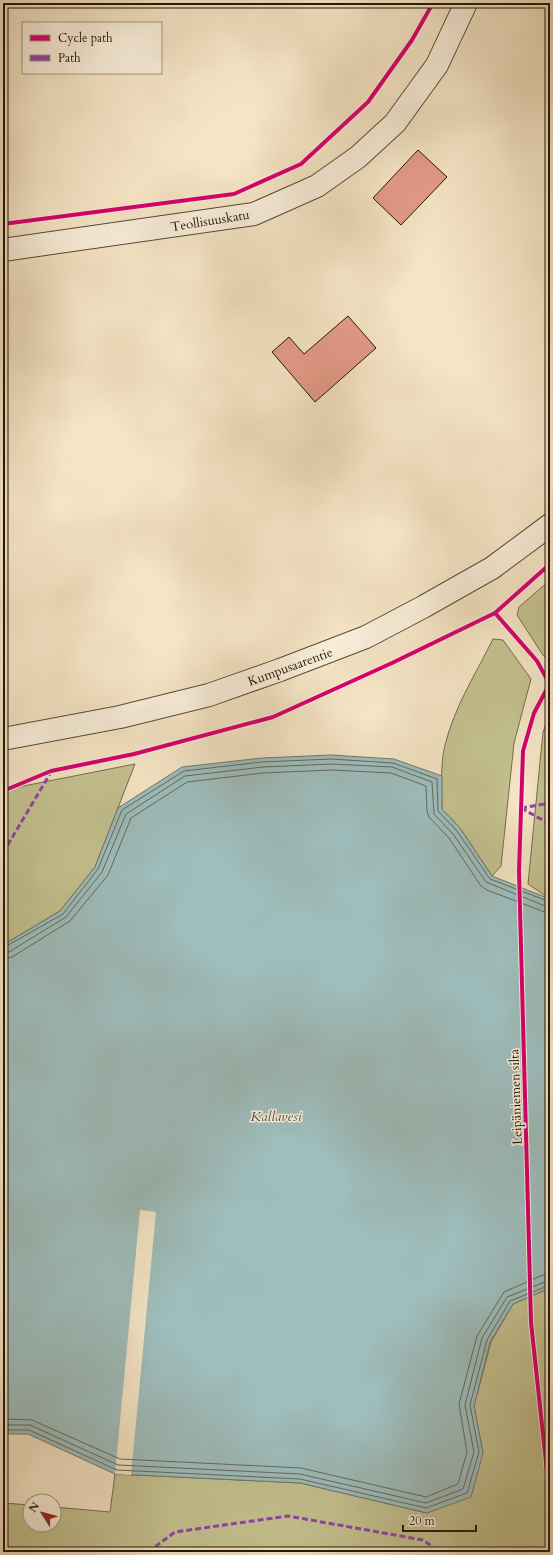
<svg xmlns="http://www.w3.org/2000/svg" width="553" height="1555" font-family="Cardo,serif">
<rect width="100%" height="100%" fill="#f5e5c6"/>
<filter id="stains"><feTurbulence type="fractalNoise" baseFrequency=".005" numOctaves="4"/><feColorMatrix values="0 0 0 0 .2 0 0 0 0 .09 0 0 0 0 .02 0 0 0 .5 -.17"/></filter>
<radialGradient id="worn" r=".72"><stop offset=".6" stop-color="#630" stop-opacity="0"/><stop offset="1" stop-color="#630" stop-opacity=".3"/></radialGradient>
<path fill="#c4c290" stroke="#746c4a" d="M 550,580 L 550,662 L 543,655 L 517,615 L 519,607 Z
M 493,639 L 503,640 L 531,679 L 514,743 L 501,866 L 492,876 L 460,828 L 442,809 C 442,788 440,765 445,745 C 454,708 476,673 493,639 Z
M 550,714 L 550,899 L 528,884 L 543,732 Z
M 135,764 L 95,867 L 60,911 L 3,945 L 3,790 Z
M 550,1288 L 550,1552 L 3,1552 L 3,1503 L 30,1505 L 30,1525 L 54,1525 L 54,1507 L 110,1512 L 115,1474 L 300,1483 L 427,1513 L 483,1453 L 474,1406 L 491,1342 L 513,1304 Z"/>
<path fill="#9ebdbc" stroke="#6d7a72" d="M 331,755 L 394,759 L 442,776 L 442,809 L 460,828 L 492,876 L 550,899 L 550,1288 L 513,1304 L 490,1342 L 474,1406 L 483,1453 L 471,1497 L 427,1513 L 300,1483 L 115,1474 L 28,1434 L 3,1434 L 3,945 L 60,911 L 95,867 L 118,808 L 182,767 L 262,758 Z"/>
<path fill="#f5e5c6" d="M 140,1210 L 156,1212 L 131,1475 L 115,1474 Z"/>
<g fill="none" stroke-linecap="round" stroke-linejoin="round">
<path stroke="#606a60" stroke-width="1" d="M 3,948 L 63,914 L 98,869 L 122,810 L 184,771 L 262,762 L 331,759 L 393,763 L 437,779 L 438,811 L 457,831 L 490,879 L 550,902
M 3,953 L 9,952 L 66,917 L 102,872 L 126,814 L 185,776 L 263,767 L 331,764 L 392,767 L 432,782 L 434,814 L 453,834 L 486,882 L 550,908
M 3,959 L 12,957 L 70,921 L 108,875 L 131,818 L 187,782 L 263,773 L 331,770 L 391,773 L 426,786 L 427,811 L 429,817 L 449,838 L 481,886 L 487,890 L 550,914
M 3,1419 L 32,1420 L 120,1459 L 301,1468 L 426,1497 L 458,1484 L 467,1452 L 459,1404 L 477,1336 L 504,1292 L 543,1275 L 550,1274
M 3,1425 L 30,1425 L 118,1465 L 300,1474 L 426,1503 L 463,1489 L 474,1452 L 465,1405 L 482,1338 L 507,1297 L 550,1280
M 3,1430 L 29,1430 L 117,1470 L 300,1479 L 426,1508 L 467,1493 L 479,1452 L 470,1405 L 487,1340 L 510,1301 L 550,1285"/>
</g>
<path fill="#e49b89" stroke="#231604" d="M 418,150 L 447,177 L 401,225 L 373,198 Z
M 348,316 L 376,348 L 315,402 L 272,352 L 289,337 L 304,354 Z"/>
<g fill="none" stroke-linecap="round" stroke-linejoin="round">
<g stroke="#584a34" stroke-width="24">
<path id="street" d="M 3,250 L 254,214 L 317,186 L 358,157 L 395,123 L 437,65 L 466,3
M 3,739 L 120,717 L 209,695 L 280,670 L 366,637 L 423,607 L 492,568 L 550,525"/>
</g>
<use href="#street" stroke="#f8eeda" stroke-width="22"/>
<path stroke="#8e44ad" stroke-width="3" stroke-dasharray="6 3" stroke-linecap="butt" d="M 521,808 L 550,824
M 521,808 L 550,803
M 3,853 L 51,772
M 148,1552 L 175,1532 L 288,1516 L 423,1540 L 440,1552"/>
<g stroke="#f8eeda" stroke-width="6">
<path id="cycleway" d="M 3,224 L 234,194 L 301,164 L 368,102 L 412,40 L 433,3
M 495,613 L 537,661 L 549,683
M 550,683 L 534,713 L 523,751 L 519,871 L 531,1322 L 550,1500
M 3,791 L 51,771 L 134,754 L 273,717 L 392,663 L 495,613 L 550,564"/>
</g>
<use href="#cycleway" stroke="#d6006c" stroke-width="4"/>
</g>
<g text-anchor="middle" stroke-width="3" stroke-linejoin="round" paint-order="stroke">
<g font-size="13" fill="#231604" stroke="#f8eeda">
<text transform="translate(210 220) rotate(-9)" y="5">Teollisuuskatu</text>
<text transform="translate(290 666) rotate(-20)" y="5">Kumpusaarentie</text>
<text transform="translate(515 1097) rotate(-92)" y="5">Leipäniemen silta</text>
</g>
<g font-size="14" font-style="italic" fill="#4e5044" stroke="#f8eeda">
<text x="276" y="1121">Kallavesi</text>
</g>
</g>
<rect width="553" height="1555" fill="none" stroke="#f5e5c6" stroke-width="16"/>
<rect x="4" y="4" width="545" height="1547" fill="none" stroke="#231604" stroke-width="2"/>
<rect x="8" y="8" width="537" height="1539" fill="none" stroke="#231604"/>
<rect x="22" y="22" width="140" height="52" fill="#f8eeda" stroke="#a39884"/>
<rect x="30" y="35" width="20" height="6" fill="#d6006c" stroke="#a39884"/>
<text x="58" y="42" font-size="12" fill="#231604">Cycle path</text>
<rect x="30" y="55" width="20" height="6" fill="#8e44ad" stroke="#a39884"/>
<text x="58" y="62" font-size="12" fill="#231604">Path</text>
<g transform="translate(42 1513) rotate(306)"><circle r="19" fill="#f8eeda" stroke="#a39884"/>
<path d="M0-3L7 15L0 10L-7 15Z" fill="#8f2418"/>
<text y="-6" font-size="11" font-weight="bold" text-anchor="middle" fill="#231604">N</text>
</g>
<path d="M403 1525v6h73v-6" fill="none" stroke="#231604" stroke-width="2"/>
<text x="409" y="1525" font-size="12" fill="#231604" stroke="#f8eeda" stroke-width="3" paint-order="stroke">20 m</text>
<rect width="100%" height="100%" filter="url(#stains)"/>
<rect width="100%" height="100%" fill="url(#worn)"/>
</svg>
